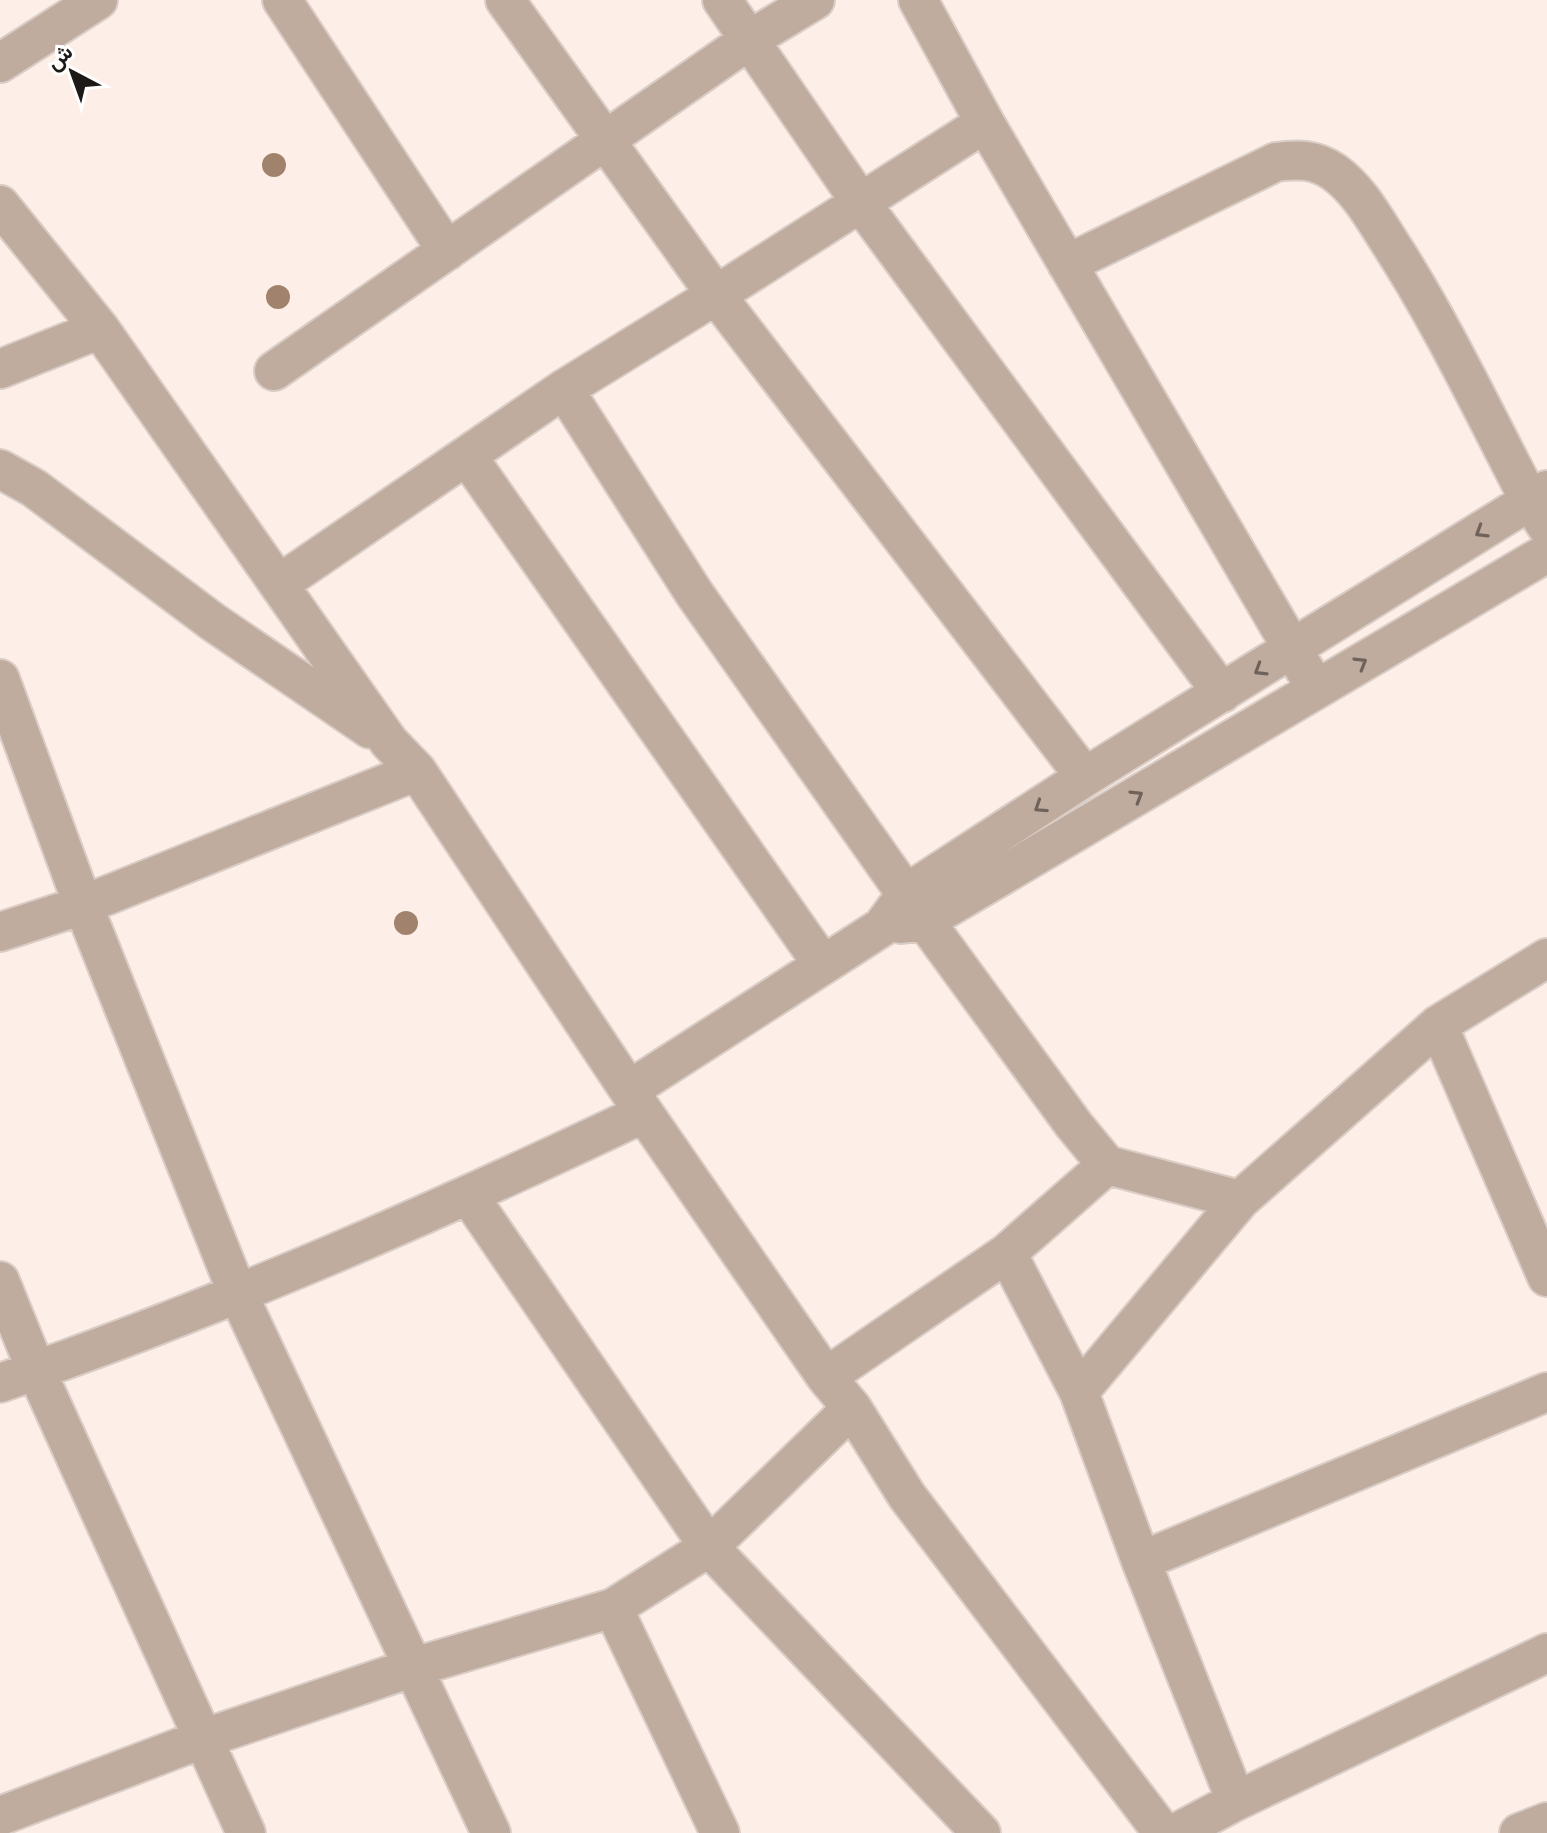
<svg xmlns="http://www.w3.org/2000/svg" width="1547" height="1833" font-family="'PT Sans Narrow',Vazirmatn,sans-serif">
<rect width="100%" height="100%" fill="#fdefe7"/>
<g fill="none" stroke-linecap="round" stroke-linejoin="round">
<g stroke="#d9cdc6" stroke-width="42">
<path id="minor" d="M 282,0 L 447,251
M 505,0 L 716,295 L 1085,777
M 722,0 L 861,203 L 1222,693
M 918,0 L 985,123 L 1316,689
M 0,63 L 98,0
M 0,205 L 100,329 L 389,742 L 417,771 L 644,1113 L 826,1377 L 852,1408 L 907,1496 L 1163,1833
M 1067,264 L 1276,162 C 1298,159 1315,159 1334,172 C 1359,190 1374,218 1390,243 C 1443,325 1485,415 1530,501 L 1547,527
M 0,369 L 100,329
M 274,371 L 749,40 L 815,0
M 564,389 L 694,593 L 925,921 L 1074,1125 L 1107,1165 L 1007,1253 L 826,1377
M 467,456 L 823,965
M 0,469 L 34,488 L 213,622 L 370,729
M 279,584 L 564,389 L 716,295 L 985,123
M 0,679 L 83,905 L 237,1292 L 491,1833
M 901,924 L 925,921 L 1547,553
M 0,932 L 83,905 L 417,771
M 1438,1025 L 1547,1277
M 629,1090 L 882,927 L 907,893 L 1085,777 L 1547,490
M 1107,1165 L 1240,1200
M 469,1196 L 709,1547 L 981,1833
M 1007,1253 L 1079,1392 L 1141,1561 L 1236,1801
M 0,1281 L 36,1370 L 246,1833
M 0,1383 C 220,1307 434,1213 644,1113
M 1079,1392 L 1240,1200 L 1438,1025 L 1547,958
M 1141,1561 L 1547,1392
M 613,1608 L 720,1833
M 0,1816 L 202,1739 L 411,1668 L 613,1608 L 709,1547 L 852,1408
M 1176,1833 L 1236,1801 L 1547,1653
M 1519,1833 L 1547,1822"/>
</g>
<use href="#minor" stroke="#c0ab9f" stroke-width="38"/>
</g>
<g fill="#a1836d">
<circle cx="274" cy="165" r="12"/>
<circle cx="278" cy="297" r="12"/>
<circle cx="406" cy="923" r="12"/>
</g>
<defs><path id="oneway-chevron" d="M-2-3.5L2.5 0L-2 3.5" fill="none" stroke-width="1.6" stroke-linecap="round" stroke-linejoin="round" transform="scale(2)"/></defs>
<g stroke="#6e625a">
<use href="#oneway-chevron" transform="translate(1481 532) rotate(148)"/>
<use href="#oneway-chevron" transform="translate(1361 663) rotate(-31)"/>
<use href="#oneway-chevron" transform="translate(1260 670) rotate(148)"/>
<use href="#oneway-chevron" transform="translate(1137 796) rotate(-31)"/>
<use href="#oneway-chevron" transform="translate(1040 807) rotate(147)"/>
</g>
<g transform="translate(72 72) rotate(319)" stroke="#ffffff" stroke-width="6" paint-order="stroke">
<path d="M0-6L14 30L0 20L-14 30Z" fill="#1d1916"/>
<text y="-12" font-size="22" font-weight="bold" text-anchor="middle" fill="#1d1916">ش</text>
</g>
</svg>
